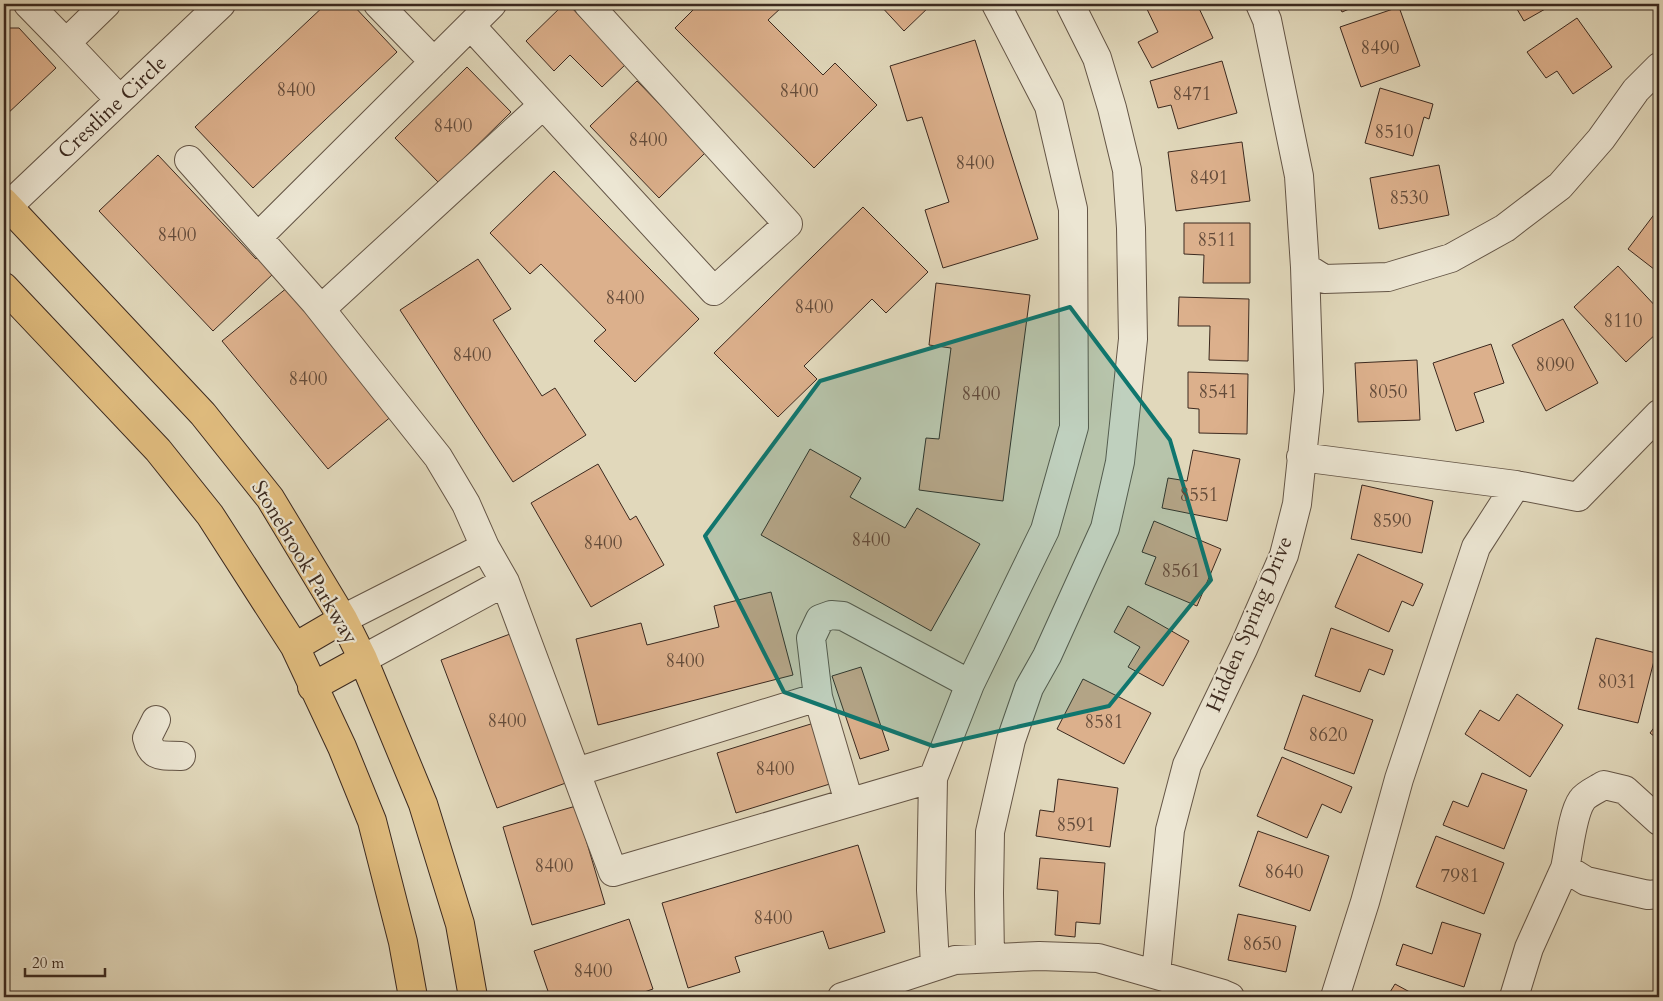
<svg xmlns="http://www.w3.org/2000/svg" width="1663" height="1001" font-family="Cardo,serif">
<rect width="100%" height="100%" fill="#e1d8bb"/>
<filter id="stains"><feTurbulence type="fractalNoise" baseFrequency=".004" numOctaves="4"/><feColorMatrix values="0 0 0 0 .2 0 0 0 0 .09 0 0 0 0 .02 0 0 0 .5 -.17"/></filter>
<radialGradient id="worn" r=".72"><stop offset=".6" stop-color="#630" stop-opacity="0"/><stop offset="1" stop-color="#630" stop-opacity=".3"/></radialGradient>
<path fill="#dcb08c" stroke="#3b291f" d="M 326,4 L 352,4 L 397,52 L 253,188 L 195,127 Z
M 564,4 L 568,4 L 626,64 L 602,87 L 570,55 L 554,71 L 526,41 Z
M 699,4 L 779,4 L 782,7 L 768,20 L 823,75 L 835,63 L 877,105 L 814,168 L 675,28 Z
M 879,4 L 932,4 L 904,31 Z
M 1149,4 L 1197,4 L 1213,38 L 1152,68 L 1138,42 L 1158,32 L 1145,5 Z
M 1338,4 L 1361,4 L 1342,12 Z
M 1514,4 L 1554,4 L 1524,21 Z
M 1399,7 L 1420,66 L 1361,87 L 1340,27 Z
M 1577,18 L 1612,67 L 1573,94 L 1557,71 L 1546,78 L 1527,52 Z
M 4,28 L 19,28 L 56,68 L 5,116 Z
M 975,40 L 1038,239 L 943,268 L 925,210 L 949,202 L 922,117 L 907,121 L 890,66 Z
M 1222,61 L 1237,113 L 1178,129 L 1171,105 L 1158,108 L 1150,81 Z
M 467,67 L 511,112 L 439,183 L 395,138 Z
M 637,81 L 706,152 L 659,198 L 590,126 Z
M 1380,88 L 1433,104 L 1429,119 L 1424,117 L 1413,156 L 1365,143 Z
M 1242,142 L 1250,201 L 1176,211 L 1168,152 Z
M 158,155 L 256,259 L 259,256 L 274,273 L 213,331 L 99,211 Z
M 1439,165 L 1449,215 L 1379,229 L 1370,178 Z
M 554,171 L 699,319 L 635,382 L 594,341 L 606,330 L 541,264 L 530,274 L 490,233 Z
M 863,207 L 928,272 L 886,313 L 872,299 L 804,366 L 817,379 L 778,417 L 714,353 Z
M 1659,208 L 1659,273 L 1628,249 Z
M 1184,223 L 1250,223 L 1250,283 L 1203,283 L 1204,255 L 1184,254 Z
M 478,259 L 511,309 L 493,320 L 542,396 L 555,388 L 586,435 L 513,482 L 400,310 Z
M 1618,266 L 1659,310 L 1659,331 L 1626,362 L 1574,307 Z
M 936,283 L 1030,295 L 1003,501 L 919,490 L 926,438 L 939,439 L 951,348 L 929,345 Z
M 288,287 L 393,415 L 328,469 L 222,341 Z
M 1179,297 L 1249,299 L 1248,361 L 1209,360 L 1210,326 L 1178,326 Z
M 1563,319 L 1598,383 L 1546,411 L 1512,345 Z
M 1491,344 L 1504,383 L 1474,393 L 1484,422 L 1456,431 L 1433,363 Z
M 1417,360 L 1420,420 L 1358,422 L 1355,363 Z
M 1188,372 L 1248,374 L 1247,434 L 1199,433 L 1199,409 L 1188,408 Z
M 810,449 L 861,478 L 850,497 L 905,528 L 917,508 L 980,544 L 931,631 L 761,535 Z
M 1193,450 L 1240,459 L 1227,521 L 1162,508 L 1168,478 L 1187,481 Z
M 598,464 L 630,520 L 636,516 L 664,565 L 591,607 L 531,503 Z
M 1362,485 L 1433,501 L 1422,553 L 1351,539 Z
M 1154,521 L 1221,549 L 1197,606 L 1145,584 L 1156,557 L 1142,552 Z
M 1358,554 L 1423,584 L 1413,606 L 1402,601 L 1389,632 L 1335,607 Z
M 771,592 L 793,675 L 598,725 L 576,639 L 641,623 L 647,645 L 719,627 L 714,606 Z
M 1128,606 L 1189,641 L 1163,686 L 1128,667 L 1140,647 L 1114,632 Z
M 1331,628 L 1393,650 L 1384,675 L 1369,669 L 1360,692 L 1315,676 Z
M 518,631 L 574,780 L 497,808 L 441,660 Z
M 1596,638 L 1656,653 L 1638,723 L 1578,709 Z
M 861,667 L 889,750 L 860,759 L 832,676 Z
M 1083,679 L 1151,713 L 1124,764 L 1057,729 Z
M 1517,694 L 1563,725 L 1530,777 L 1465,734 L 1480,710 L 1499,721 Z
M 1303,695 L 1373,720 L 1354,774 L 1284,749 Z
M 1659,721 L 1659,740 L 1650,733 Z
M 814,723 L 833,783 L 736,813 L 717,753 Z
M 1282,757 L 1352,787 L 1341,813 L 1322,804 L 1307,838 L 1257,816 Z
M 1482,773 L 1527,790 L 1504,849 L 1443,825 L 1453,801 L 1468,807 Z
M 1058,779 L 1118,788 L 1110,847 L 1036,836 L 1040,810 L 1054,812 Z
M 576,806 L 605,904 L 532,925 L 503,827 Z
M 1258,831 L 1329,856 L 1310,911 L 1239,886 Z
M 1436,836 L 1504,863 L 1484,914 L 1416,887 Z
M 858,845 L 885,932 L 829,949 L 823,931 L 735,957 L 740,972 L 688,988 L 662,903 Z
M 1040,858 L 1105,863 L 1100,924 L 1076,922 L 1075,937 L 1055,935 L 1058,891 L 1037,889 Z
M 1238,914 L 1296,926 L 1286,972 L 1228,960 Z
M 629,919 L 653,989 L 630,997 L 550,997 L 534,951 Z
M 1442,922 L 1481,934 L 1464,987 L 1396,965 L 1403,944 L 1432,954 Z
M 1395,984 L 1419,997 L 1387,997 Z"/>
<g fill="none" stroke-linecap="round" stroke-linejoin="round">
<g stroke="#645546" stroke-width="30">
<path id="minor" d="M 28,4 L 66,43
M 106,4 L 66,43 L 120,100
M 378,4 L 434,62
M 471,26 L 714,291 L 788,224 L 588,4
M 189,160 L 315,302 L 438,457 L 466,504 L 485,547 L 505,582 L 613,872 L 933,778 L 970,684 L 1045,530 L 1074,427 L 1073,209 L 1049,106 L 996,4
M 4,210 L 221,4
M 258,237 L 492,4
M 1305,267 L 1324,279 L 1388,277 L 1451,258 L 1505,228 L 1560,186 L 1601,139 L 1636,90 L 1659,67
M 321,309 L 543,105
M 1301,457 L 1516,485 L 1578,497 L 1659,414
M 343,619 L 485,547
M 363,659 L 505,582
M 156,720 L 147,738 C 152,759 162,755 181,756
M 576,772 L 818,697
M 933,778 L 931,890 L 935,965
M 849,802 L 818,697 L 811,638 L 820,619 L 831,615 L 843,616 L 970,684
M 1659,821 L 1625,790 L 1604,785 C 1598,789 1586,794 1582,800 C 1572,814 1569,851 1565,868 L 1586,881 L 1648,895 L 1659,894
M 990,958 L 989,893 L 990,832 L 1011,740 L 1029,688 L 1047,656 L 1105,528 L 1120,462 L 1133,339 L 1131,228 L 1127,170 L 1112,108 L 1097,58 L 1070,4
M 1156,974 L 1170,830 L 1187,765 L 1243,649 L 1284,555 L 1297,504 L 1309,391 L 1305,267 L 1299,176 L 1267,20 L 1260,4
M 842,997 L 955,960 L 1039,956 L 1098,958 L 1223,994 L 1230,997
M 1335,997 L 1365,902 L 1399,779 L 1476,547 L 1516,485
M 1514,997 L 1529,948 L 1565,868"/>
</g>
<g stroke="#3b291f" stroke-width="30">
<path id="major" d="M 4,202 L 203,414 L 270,498 L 343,619 L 363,659 L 423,804 L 460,924 L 473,997
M 4,287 L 158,450 L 210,515 L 295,647 L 342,747 L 372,821 L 403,942 L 413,997
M 295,647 L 343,619
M 312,687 L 363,659"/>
</g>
<use href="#minor" stroke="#ece6d3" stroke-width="28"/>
<use href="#major" stroke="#e0bc7e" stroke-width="28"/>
</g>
<path fill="#0f766e" fill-opacity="0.2" stroke="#0f766e" stroke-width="4" stroke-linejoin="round" d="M 1070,307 L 1170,440 L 1211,580 L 1109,706 L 933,746 L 784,692 L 705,536 L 820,381 Z"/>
<g text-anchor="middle" stroke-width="4.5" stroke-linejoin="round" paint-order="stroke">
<g font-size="19" fill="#634b3a">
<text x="1380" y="54">8490</text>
<text x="296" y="96">8400</text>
<text x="799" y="97">8400</text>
<text x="1192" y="100">8471</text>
<text x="453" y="132">8400</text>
<text x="1394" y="138">8510</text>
<text x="648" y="146">8400</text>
<text x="975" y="169">8400</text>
<text x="1209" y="184">8491</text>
<text x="1409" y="204">8530</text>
<text x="177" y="241">8400</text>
<text x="1217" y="246">8511</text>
<text x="625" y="304">8400</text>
<text x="814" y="313">8400</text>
<text x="1623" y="327">8110</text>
<text x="472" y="361">8400</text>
<text x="1555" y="371">8090</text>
<text x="308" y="385">8400</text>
<text x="1218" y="398">8541</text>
<text x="1388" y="398">8050</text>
<text x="981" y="400">8400</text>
<text x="1199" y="501">8551</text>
<text x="1392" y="527">8590</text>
<text x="871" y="546">8400</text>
<text x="603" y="549">8400</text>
<text x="1181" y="577">8561</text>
<text x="685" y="667">8400</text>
<text x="1617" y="688">8031</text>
<text x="507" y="727">8400</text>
<text x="1104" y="728">8581</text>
<text x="1328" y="741">8620</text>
<text x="775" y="775">8400</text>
<text x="1076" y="831">8591</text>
<text x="554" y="872">8400</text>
<text x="1284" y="878">8640</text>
<text x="1460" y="882">7981</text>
<text x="773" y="924">8400</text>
<text x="1262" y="950">8650</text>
<text x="593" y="977">8400</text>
</g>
<g font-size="21" fill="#3b291f" stroke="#ece6d3">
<text transform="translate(112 107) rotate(-43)" y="7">Crestline Circle</text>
<text transform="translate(305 562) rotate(59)" y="7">Stonebrook Parkway</text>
<text transform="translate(1249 624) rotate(-67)" y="7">Hidden Spring Drive</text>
</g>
</g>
<rect width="1663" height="1001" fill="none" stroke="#e1d8bb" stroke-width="20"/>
<rect x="5" y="5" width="1653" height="991" fill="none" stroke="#3b291f" stroke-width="2.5"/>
<rect x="10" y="10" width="1643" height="981" fill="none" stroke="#3b291f"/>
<path d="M25 968v8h80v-8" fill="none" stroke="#3b291f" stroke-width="2.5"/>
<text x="32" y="968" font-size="15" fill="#3b291f" stroke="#ece6d3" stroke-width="4" paint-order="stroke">20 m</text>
<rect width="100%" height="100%" filter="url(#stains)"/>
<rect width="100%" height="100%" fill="url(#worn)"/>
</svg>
